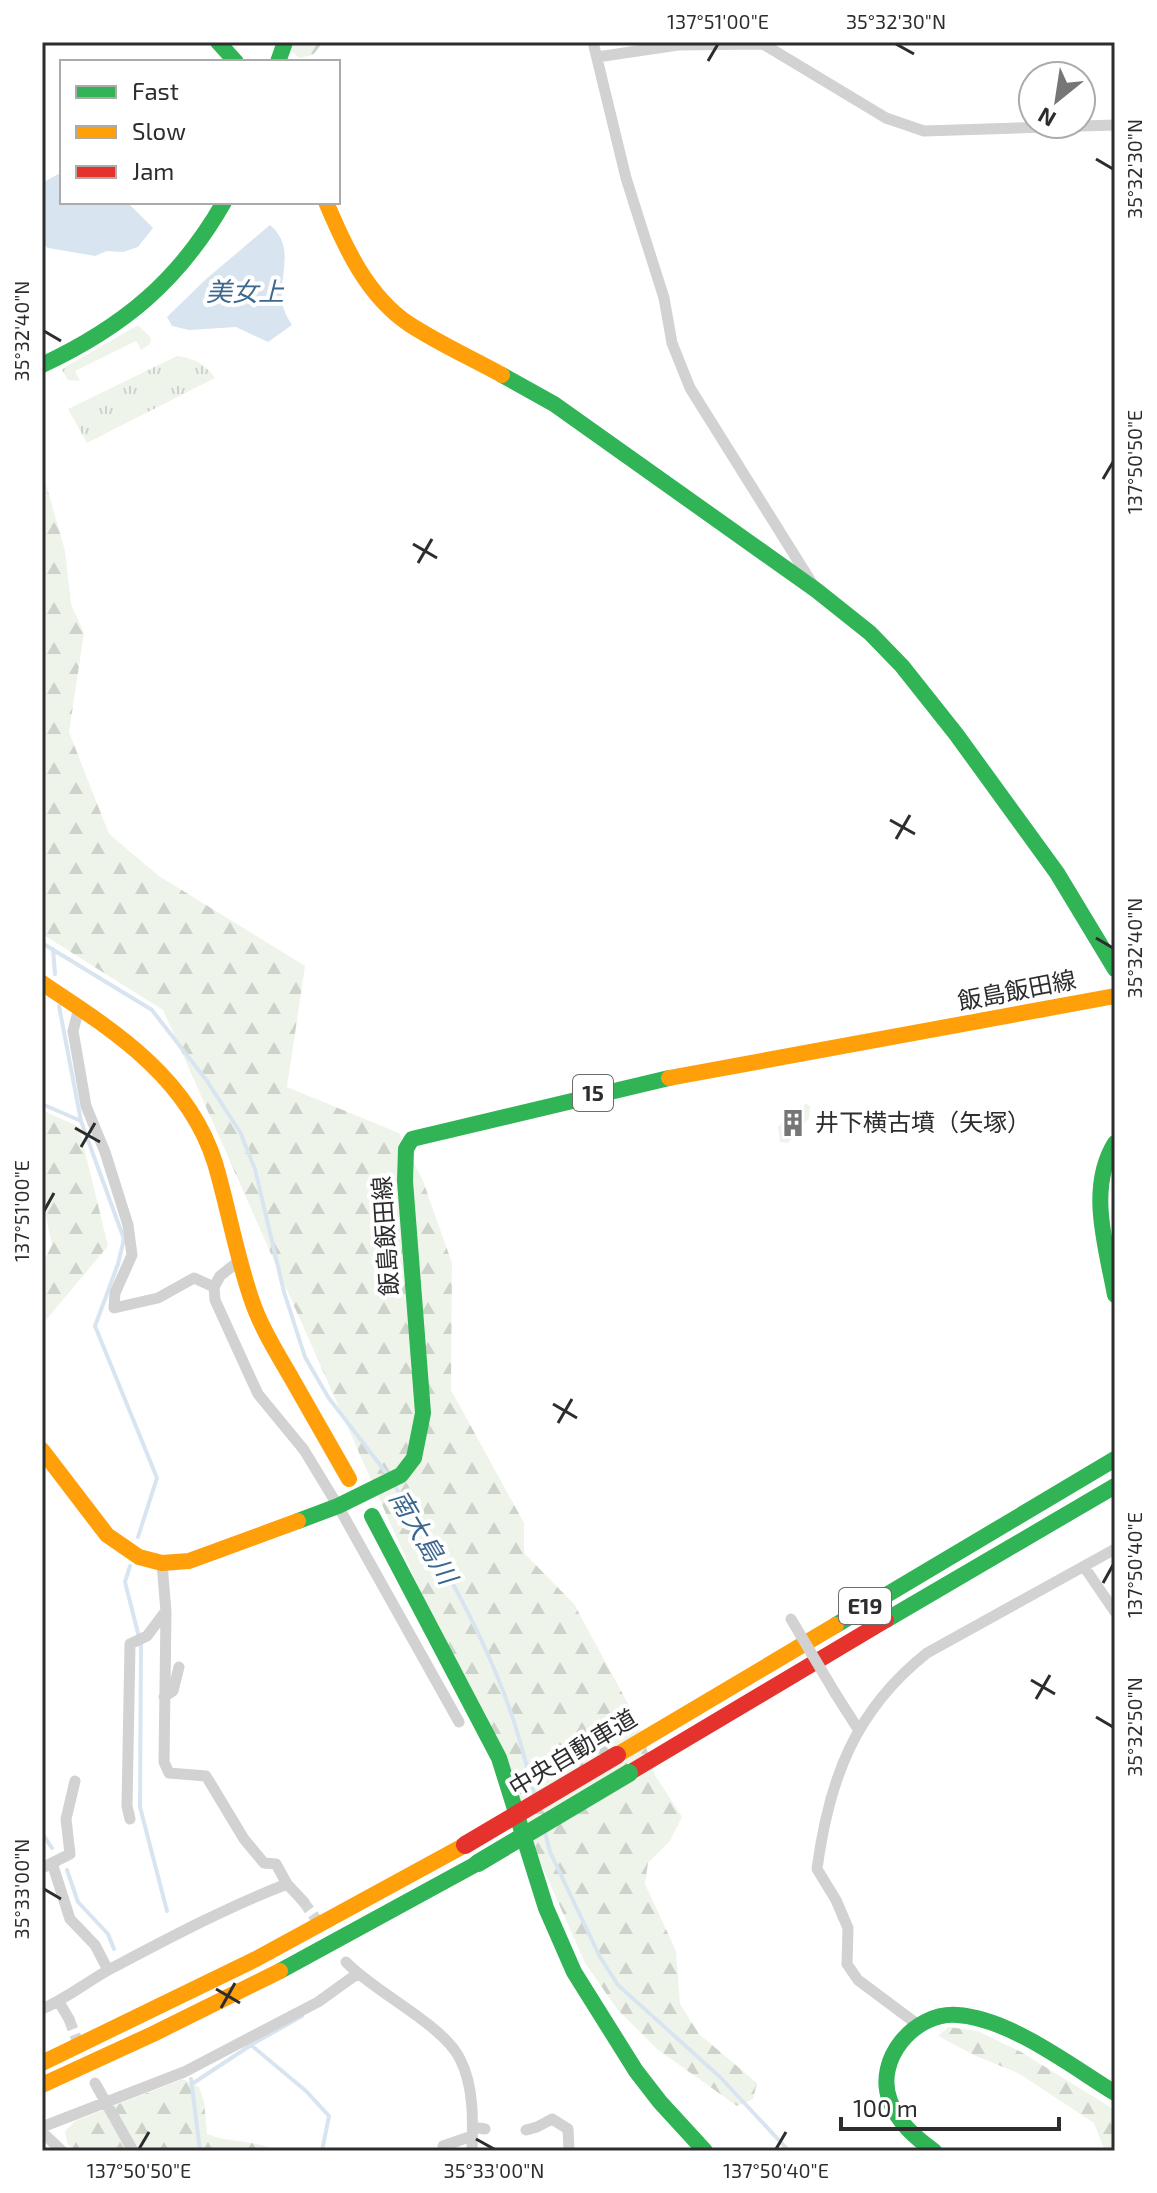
<svg xmlns="http://www.w3.org/2000/svg" width="1157" height="2193" font-family="'Exo 2','Noto Sans JP',sans-serif">
<defs>
<pattern id="grass-tufts" width="24" height="20" patternUnits="userSpaceOnUse" patternTransform="scale(2)"><rect width="24" height="20" fill="#eff4eb"/><path d="M3 7l-1-3M5 7V3M7 7l1-3M15 17l-1-3M17 17v-4M19 17l1-3" fill="none" stroke="#cdd2ca"/></pattern>
<pattern id="forest-firs" width="22" height="20" patternUnits="userSpaceOnUse" patternTransform="scale(2)"><rect width="22" height="20" fill="#eff4eb"/><path d="M5 1l3.5 6h-7zM16 11l3.5 6h-7z" fill="#cdd2ca"/></pattern>
</defs>
<rect width="100%" height="100%" fill="#fff"/>
<path fill="url(#grass-tufts)" d="M 138,325 L 151,338 L 150,344 L 141,350 L 136,341 L 75,371 L 80,381 L 68,380 L 62,370 L 65,367 Z
M 177,356 C 195,359 204,363 215,378 L 87,443 L 68,409 Z"/>
<path fill="url(#forest-firs)" d="M 288,42 L 323,42 L 313,55 L 299,58 L 290,50 Z
M 42,470 L 65,551 L 71,604 L 84,633 L 69,732 L 109,834 L 159,876 L 305,966 L 287,1087 L 399,1133 L 423,1181 L 452,1263 L 451,1390 L 524,1523 L 524,1553 L 574,1604 L 638,1722 L 655,1775 L 682,1817 L 670,1841 L 648,1863 L 645,1884 L 676,1951 L 680,2004 L 699,2034 L 757,2083 L 753,2099 L 737,2106 L 657,2049 L 617,2009 L 585,1963 L 163,1010 L 42,934 Z
M 805,1103 L 810,1106 L 809,1118 L 788,1143 L 780,1142 L 778,1127 L 795,1108 L 803,1108 Z
M 42,1110 L 79,1127 L 108,1246 L 46,1320 L 42,1314 L 42,1265 L 52,1245 L 42,1198 Z
M 948,2027 L 978,2031 L 1021,2052 L 1115,2110 L 1115,2151 L 1105,2151 L 1094,2123 L 1018,2073 L 976,2056 L 938,2036 Z
M 183,2079 L 199,2087 L 204,2101 L 207,2134 C 230,2143 256,2140 278,2151 L 76,2151 L 67,2143 L 65,2131 L 75,2121 Z"/>
<path fill="#d8e5f1" d="M 62,172 L 62,202 L 127,202 L 153,228 L 138,247 L 123,252 L 107,251 L 95,256 L 48,248 L 42,243 L 42,183 Z
M 270,225 C 296,247 279,275 282,300 C 283,310 287,317 292,325 L 268,342 L 236,327 L 189,330 L 172,326 L 167,317 L 205,280 Z"/>
<g fill="none" stroke-linecap="round" stroke-linejoin="round">
<path stroke="#d8e5f1" stroke-width="4" d="M 42,943 L 152,1010 L 207,1081 L 240,1132 L 255,1169 L 284,1292 L 305,1357 L 328,1397 L 387,1474
M 53,949 L 55,974
M 59,1006 L 81,1121 L 124,1239 L 118,1264 L 95,1326 L 157,1478 L 138,1537
M 42,1104 L 81,1121
M 394,1485 C 440,1555 490,1646 515,1725 C 523,1749 528,1773 535,1796
M 130,1566 L 125,1582 L 141,1645 L 140,1807 L 167,1911
M 545,1832 L 550,1852 L 600,1957 L 618,1985 L 720,2077 L 789,2151
M 42,1833 L 52,1848
M 67,1870 L 78,1902 L 108,1934 L 114,1949
M 251,2045 L 306,2091 L 329,2116 L 322,2151
M 191,2079 L 200,2151
M 192,2084 L 251,2045 L 302,2016"/>
<path stroke="#d5d5d5" stroke-width="11" stroke-dasharray="11 5.5" stroke-linecap="butt" d="M 303,1901 L 321,1926
M 69,2019 L 80,2048"/>
<path stroke="#d2d2d2" stroke-width="11" d="M 593,42 L 626,178 L 664,298 L 672,343 L 690,388 L 815,588
M 597,57 L 678,45 L 763,44 L 886,118 L 924,131 L 1115,125
M 79,1008 L 73,1031 L 86,1106 L 105,1152 L 128,1225 L 132,1255 L 115,1293 L 114,1308 L 158,1298 L 194,1278 L 214,1287
M 240,1260 L 220,1276 L 214,1287 L 215,1300 L 246,1368 L 258,1394 L 304,1450 L 338,1506 L 459,1722
M 162,1563 L 166,1612 L 164,1762 L 169,1773 L 206,1776 L 244,1839 L 264,1863 L 276,1864 L 287,1884
M 1085,1568 L 1115,1612
M 835,1693 L 858,1729
M 164,1697 L 173,1691 L 179,1667
M 130,1819 L 127,1806 L 130,1644 L 147,1636 L 165,1612
M 52,1863 L 70,1919 L 95,1945 L 108,1970
M 42,1868 L 70,1854 L 66,1819 L 75,1781
M 346,1962 C 374,1992 444,2025 460,2059 C 474,2086 473,2121 472,2151
M 59,2002 L 69,2019
M 42,2009 C 67,1998 88,1981 112,1968 C 169,1938 227,1907 287,1884 L 303,1901
M 917,2024 L 858,1980 L 847,1964 L 848,1928 L 836,1900 L 817,1869 C 829,1779 855,1710 927,1653 L 1115,1549
M 95,2083 L 133,2151
M 42,2127 L 184,2072 L 318,2002 L 357,1974
M 473,2127 L 485,2129
M 526,2130 L 537,2127 L 552,2119 L 568,2129 L 569,2151
M 42,2132 L 62,2151
M 443,2146 L 472,2136"/>
<path stroke="#30b455" stroke-width="16" d="M 218,42 L 236,62
M 278,62 L 285,42
M 42,365 C 123,327 179,281 224,202
M 502,375 L 554,404 L 816,590 L 870,633 L 902,666 L 956,734 L 1057,873 L 1115,969
M 1115,1143 C 1087,1188 1106,1246 1115,1295
M 372,1516 L 499,1758 L 546,1908 L 574,1972 L 636,2071 L 660,2102 L 705,2151
M 298,1521 L 338,1506 L 401,1475 L 414,1458 L 423,1413 L 405,1181 L 406,1149 L 412,1139 L 669,1078
M 886,1620 L 1115,1486
M 836,1625 L 1115,1459
M 280,1971 L 478,1863
M 934,2151 C 916,2138 898,2123 890,2101 C 874,2060 914,2012 957,2015 C 1009,2018 1071,2066 1115,2093"/>
<path stroke="#ff9f0a" stroke-width="16" d="M 326,202 C 345,247 367,296 409,324 C 438,343 471,358 502,375
M 42,983 C 113,1030 188,1077 215,1163 C 228,1207 236,1254 251,1298 C 260,1326 277,1353 292,1379 C 311,1412 330,1446 349,1479
M 669,1078 L 1115,996
M 42,1450 L 107,1535 L 139,1557 L 162,1563 L 189,1561 L 298,1521
M 617,1755 L 836,1625
M 42,2063 L 256,1959 L 465,1845
M 42,2085 L 153,2034 L 280,1971"/>
<path stroke="#e5322d" stroke-width="16" d="M 629,1773 L 886,1620"/>
<path stroke="#d2d2d2" stroke-width="11" d="M 791,1619 L 835,1693"/>
<path stroke="#30b455" stroke-width="18" d="M 478,1863 L 629,1773"/>
<path stroke="#e5322d" stroke-width="18" d="M 465,1845 L 617,1755"/>
</g>
<path fill="none" stroke="#2d2d2d" stroke-width="3" d="M 896,44 L 914,54M 708,61 L 718,44M 1096,159 L 1113,169M 44,331 L 61,341M 1103,479 L 1113,462M 413,544 L 437,558M 418,563 L 432,539M 890,820 L 915,834M 896,839 L 910,815M 1096,938 L 1113,948M 75,1128 L 100,1142M 81,1147 L 95,1123M 44,1211 L 54,1193M 553,1404 L 577,1418M 558,1423 L 572,1399M 1103,1583 L 1113,1565M 1031,1680 L 1055,1694M 1036,1699 L 1050,1675M 1096,1717 L 1113,1727M 44,1889 L 61,1899M 216,1989 L 240,2003M 221,2008 L 235,1983M 476,2139 L 494,2149M 139,2149 L 149,2132M 776,2149 L 786,2132"/>
<defs>
<g id="building-bare" transform="scale(2.16)"><path d="M-4-6H4V6H1V3H-1V6H-4ZM-2.5-4.3h1.7v1.8h-1.7ZM.8-4.3h1.7v1.8H.8ZM-2.5-1h1.7V.8h-1.7ZM.8-1h1.7V.8H.8Z" fill="#767676" stroke="#fff" stroke-width="2.5" paint-order="stroke"/></g>
</defs>
<g fill-rule="evenodd">
<use href="#building-bare" x="793" y="1123"/>
</g>
<g text-anchor="middle" stroke-width="8" stroke-linejoin="round" paint-order="stroke">
<g fill="#fff" stroke="#6c6c6c" stroke-width="2">
<rect x="573" y="1075" width="40" height="36" rx="6"/>
<rect x="839" y="1588" width="52" height="36" rx="6"/>
</g>
<g font-size="22" font-weight="bold" fill="#2d2d2d">
<text x="593" y="1101">15</text>
<text x="865" y="1614">E19</text>
</g>
<g font-size="24" fill="#2d2d2d" stroke="#fff">
<text transform="translate(1017 991) rotate(-11)" y="8">飯島飯田線</text>
<text transform="translate(386 1236) rotate(-94)" y="8">飯島飯田線</text>
<text transform="translate(573 1753) rotate(-31)" y="8">中央自動車道</text>
</g>
<g font-size="24" fill="#2d2d2d" stroke="#fff" text-anchor="start">
<text x="815" y="1131">井下横古墳（矢塚）</text>
</g>
<g font-size="26" font-style="italic" fill="#3c678e" stroke="#fff">
<text x="245" y="301">美女上</text>
<text transform="translate(423 1537) rotate(59)" y="9">南大島川</text>
</g>
</g>
<rect width="1157" height="2193" fill="none" stroke="#ffffff" stroke-width="88"/>
<rect x="60" y="60" width="280" height="144" fill="#ffffff" stroke="#ababab" stroke-width="2"/>
<rect x="76" y="86" width="40" height="12" fill="#30b455" stroke="#ababab" stroke-width="2"/>
<text x="132" y="100" font-size="24" fill="#2d2d2d">Fast</text>
<rect x="76" y="126" width="40" height="12" fill="#ff9f0a" stroke="#ababab" stroke-width="2"/>
<text x="132" y="140" font-size="24" fill="#2d2d2d">Slow</text>
<rect x="76" y="166" width="40" height="12" fill="#e5322d" stroke="#ababab" stroke-width="2"/>
<text x="132" y="180" font-size="24" fill="#2d2d2d">Jam</text>
<g transform="translate(1057 100) rotate(210)"><circle r="38" fill="#ffffff" stroke="#ababab" stroke-width="2"/>
<path d="M0-6L14 30L0 20L-14 30Z" fill="#767676"/>
<text y="-12" font-size="22" font-weight="bold" text-anchor="middle" fill="#2d2d2d">N</text>
</g>
<path d="M841 2117v12h218v-12" fill="none" stroke="#2d2d2d" stroke-width="4"/>
<text x="853" y="2117" font-size="24" fill="#2d2d2d" stroke="#ffffff" stroke-width="6" paint-order="stroke">100 m</text>
<rect x="44" y="44" width="1069" height="2105" fill="none" stroke="#2d2d2d" stroke-width="3"/>
<g font-size="20" text-anchor="middle" fill="#2d2d2d">
<text x="718" y="29">137°51'00"E</text>
<text x="896" y="29">35°32'30"N</text>
<text transform="translate(1135 169) rotate(-90)" y="7">35°32'30"N</text>
<text transform="translate(22 331) rotate(-90)" y="7">35°32'40"N</text>
<text transform="translate(1135 462) rotate(-90)" y="7">137°50'50"E</text>
<text transform="translate(1135 948) rotate(-90)" y="7">35°32'40"N</text>
<text transform="translate(22 1211) rotate(-90)" y="7">137°51'00"E</text>
<text transform="translate(1135 1565) rotate(-90)" y="7">137°50'40"E</text>
<text transform="translate(1135 1727) rotate(-90)" y="7">35°32'50"N</text>
<text transform="translate(22 1889) rotate(-90)" y="7">35°33'00"N</text>
<text x="139" y="2178">137°50'50"E</text>
<text x="494" y="2178">35°33'00"N</text>
<text x="776" y="2178">137°50'40"E</text>
</g>
</svg>
